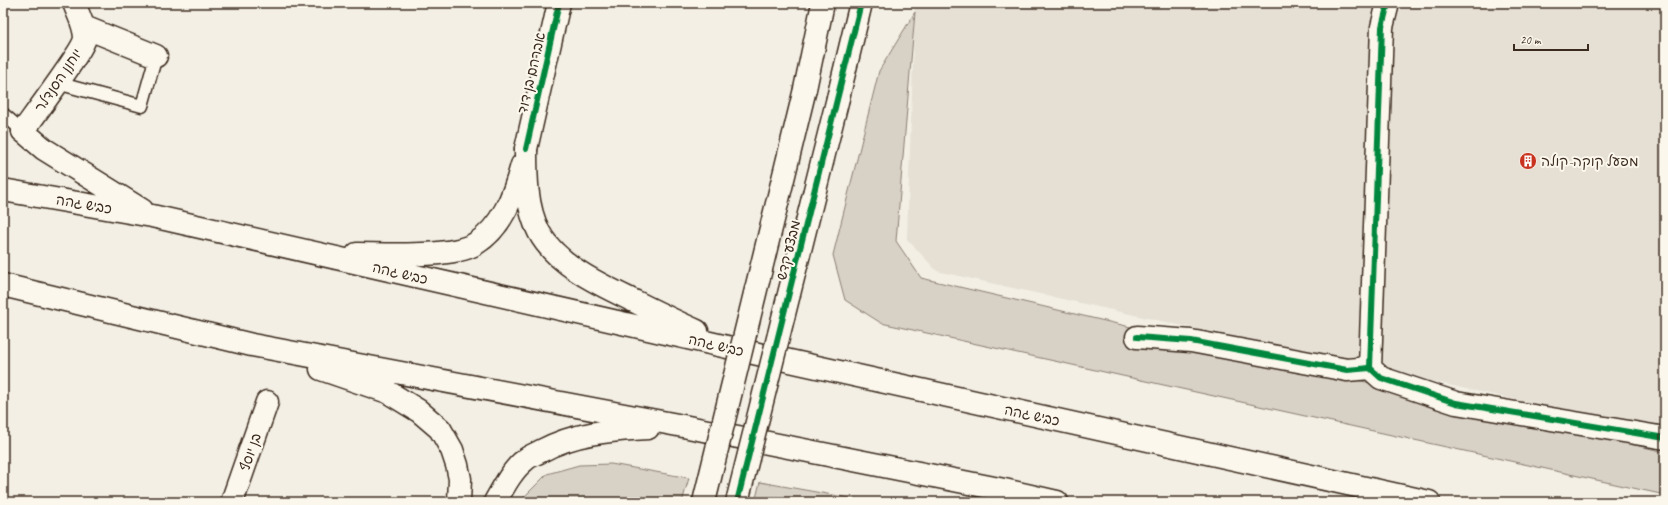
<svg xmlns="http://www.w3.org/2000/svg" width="1668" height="505" font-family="Caveat,'Playpen Sans Hebrew',sans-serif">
<rect width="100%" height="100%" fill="#f3efe4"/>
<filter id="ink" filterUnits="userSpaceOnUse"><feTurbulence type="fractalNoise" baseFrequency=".025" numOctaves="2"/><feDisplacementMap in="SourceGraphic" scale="8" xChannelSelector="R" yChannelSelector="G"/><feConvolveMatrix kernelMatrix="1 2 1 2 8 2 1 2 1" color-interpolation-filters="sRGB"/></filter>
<g filter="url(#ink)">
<path fill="#e5dfd4" d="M 915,3 L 1665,3 L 1665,433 L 937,271 L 907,239 Z"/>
<path fill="#d8d1c6" stroke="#8a7e72" d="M 915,12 L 896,241 L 921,278 L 1665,452 L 1665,495 L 881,323 L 845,300 L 833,255 L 879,71 Z
M 611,464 L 689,478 L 682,502 L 522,502 L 525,496 L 547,474 L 579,465 Z
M 760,482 L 872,502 L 755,502 Z"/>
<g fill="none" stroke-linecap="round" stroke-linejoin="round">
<g stroke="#3b2a1e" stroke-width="15">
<path id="lane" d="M 57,83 L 142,106 L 156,56
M 3,114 L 23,131"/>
</g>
<g stroke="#3b2a1e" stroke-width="25">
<path id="street" d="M 1388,3 L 1382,27 L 1370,368 L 1381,378 L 1456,403 L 1665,438
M 84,27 L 156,56
M 23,131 C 33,117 84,49 85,38 C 85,26 78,14 74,3
M 526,149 L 559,3
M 1137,337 L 1191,341 L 1347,370 L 1370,368
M 232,502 L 267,402"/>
</g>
<g stroke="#3b2a1e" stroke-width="25">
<path id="secondary" d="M 805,89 L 823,3
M 838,98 L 861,3"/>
</g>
<g stroke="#3b2a1e" stroke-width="25">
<path id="highway" d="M 23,131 L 44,149 L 142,210
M 526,149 C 526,176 526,207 539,232 C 557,266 603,286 636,302 C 656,312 676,322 697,331
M 3,190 L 152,216 L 758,354 L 1429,502
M 357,254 C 384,254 452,258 475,244 C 502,228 514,195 522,165
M 3,285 L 252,345 L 683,426 L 1004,490 L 1057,502
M 321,369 L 388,392 L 419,411 L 440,429 L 452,450 L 457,465 L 460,479 L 459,502
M 495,502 C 503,488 512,470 525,460 C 529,456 536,454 541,451 C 574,433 611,430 648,428"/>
</g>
<use href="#lane" stroke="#fbf7ec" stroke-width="12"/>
<use href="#street" stroke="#fbf7ec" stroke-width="22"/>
<use href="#secondary" stroke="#fbf7ec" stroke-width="22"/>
<use href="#highway" stroke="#fbf7ec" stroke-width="22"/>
<g stroke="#3b2a1e" stroke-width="25" stroke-linecap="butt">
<path id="secondary-bridge" d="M 704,502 L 805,89
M 737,502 L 838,98"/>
</g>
<use href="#secondary-bridge" stroke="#fbf7ec" stroke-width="22"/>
<g stroke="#fbf7ec" stroke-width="8">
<path id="cycleway" d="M 1388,3 L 1382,27 L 1370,368 L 1381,378 L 1456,403 L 1665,438
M 526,149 L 559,3
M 1137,337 L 1191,341 L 1347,370 L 1370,368
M 737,502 L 861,3"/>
</g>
<use href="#cycleway" stroke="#00873e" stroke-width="6"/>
</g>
</g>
<defs>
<g id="building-disc" transform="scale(0.9)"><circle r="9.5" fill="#c8321e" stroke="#fbf7ec"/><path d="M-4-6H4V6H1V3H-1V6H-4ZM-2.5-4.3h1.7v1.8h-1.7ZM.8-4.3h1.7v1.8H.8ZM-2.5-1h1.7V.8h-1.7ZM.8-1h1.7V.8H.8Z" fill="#fff"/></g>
</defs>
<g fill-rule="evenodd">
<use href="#building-disc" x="1528" y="161"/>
</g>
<g text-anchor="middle" stroke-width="4" stroke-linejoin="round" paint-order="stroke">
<g font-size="14" fill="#3b2a1e" stroke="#fbf7ec">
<text transform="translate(531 73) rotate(-77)" y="5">אברהם בן דוד</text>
<text transform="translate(58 80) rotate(-56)" y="5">יוחנן הסנדלר</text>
<text transform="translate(84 204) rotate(10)" y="5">כביש גהה</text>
<text transform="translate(788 250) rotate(-76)" y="5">מבצע קדש</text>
<text transform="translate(400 273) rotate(13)" y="5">כביש גהה</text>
<text transform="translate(716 345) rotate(13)" y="5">כביש גהה</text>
<text transform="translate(1032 415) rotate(12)" y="5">כביש גהה</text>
<text transform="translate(250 452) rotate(-71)" y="5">בן יוסף</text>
</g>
<g font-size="14" fill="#3b2a1e" stroke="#fbf7ec" text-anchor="start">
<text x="1541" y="166">מפעל קוקה-קולה</text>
</g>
</g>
<rect width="1668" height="505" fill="none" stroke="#fbf7ec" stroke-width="16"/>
<rect x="8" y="8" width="1652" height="489" fill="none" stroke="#3b2a1e" stroke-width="1.5" filter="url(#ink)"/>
<path d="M1514 44v6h74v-6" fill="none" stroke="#3b2a1e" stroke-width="2"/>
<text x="1520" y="44" font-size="12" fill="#3b2a1e" stroke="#fbf7ec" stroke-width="3" paint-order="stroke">20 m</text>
</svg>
